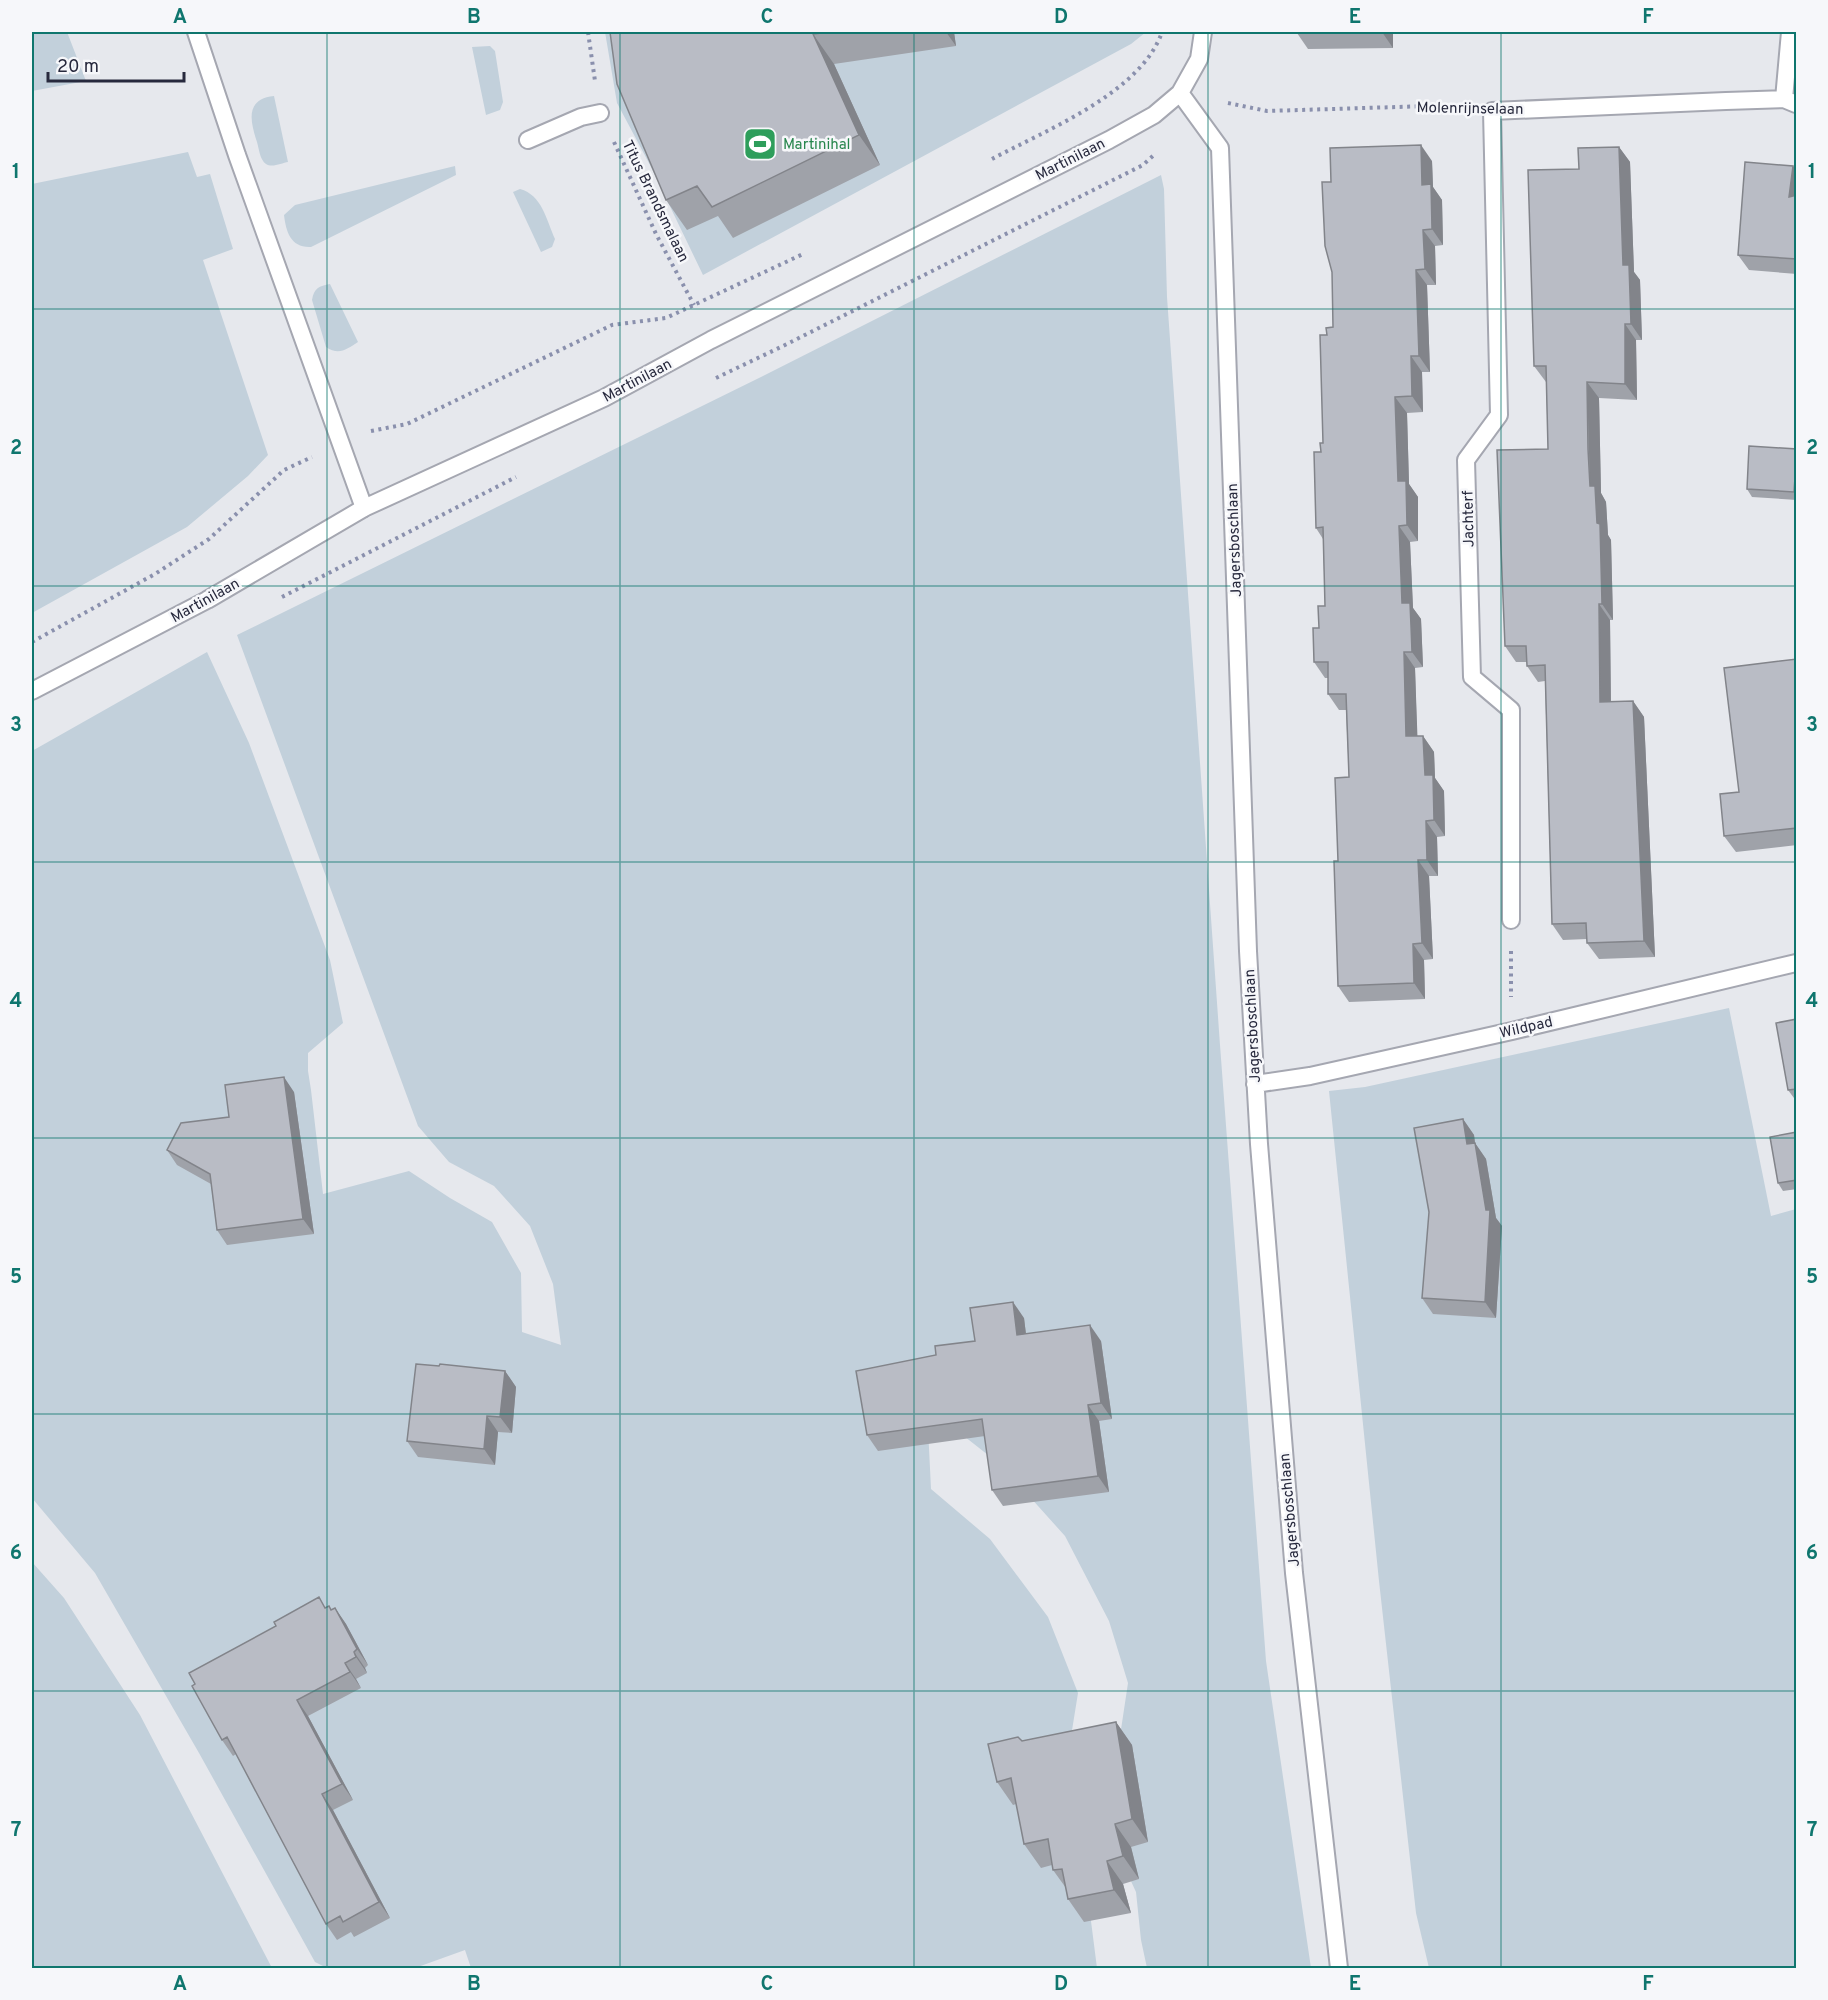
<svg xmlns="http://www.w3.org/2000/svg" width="1828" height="2000" font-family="Overpass,sans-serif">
<rect width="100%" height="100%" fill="#e6e8ed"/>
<path fill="#c2d0db" d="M 32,32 L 67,32 L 86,81 L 32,91 Z
M 605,32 L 1146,32 L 1131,44 L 703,275 L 650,165 L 617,103 Z
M 490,46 L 495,51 L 503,102 L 500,110 L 486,115 L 472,47 Z
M 274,96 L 288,162 C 282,163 272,168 266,164 C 260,160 259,149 257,142 C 250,121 245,99 274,96 Z
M 188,152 L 197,177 L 210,174 L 233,249 L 203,260 L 268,455 L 248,476 L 187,527 L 32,613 L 32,378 L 34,376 L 32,312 L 32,184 Z
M 455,166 L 456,175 L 311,247 C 291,248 286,232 284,215 L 295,205 Z
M 1161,175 L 1164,189 L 1167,297 L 1220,1045 L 1266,1661 L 1311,1968 L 1147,1968 L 1141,1940 L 1136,1892 L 1124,1866 L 1117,1756 L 1128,1683 L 1109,1621 L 1065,1536 L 1002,1466 L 927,1407 L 931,1489 L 990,1539 L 1048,1617 L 1078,1693 L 1069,1749 L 1097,1968 L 471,1968 L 465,1950 L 415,1968 L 327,1968 L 315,1962 L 199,1753 L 95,1573 L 32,1498 L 32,751 L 207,652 L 249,743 L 330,960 L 343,1023 L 308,1053 L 308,1071 L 311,1090 L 323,1194 L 409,1171 L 450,1198 L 492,1222 L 521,1273 L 522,1332 L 561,1345 L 553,1284 L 530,1226 L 494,1186 L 449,1162 L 418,1126 L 237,635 L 761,377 Z
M 520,189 C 542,195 546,219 555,239 L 552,247 L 541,252 L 513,192 Z
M 330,284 L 358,342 C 347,349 339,356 326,347 L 312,300 C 314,288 319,286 330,284 Z
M 1729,1008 L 1771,1216 L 1796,1209 L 1796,1968 L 1429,1968 L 1416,1913 L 1379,1581 L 1329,1091 L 1365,1087 Z
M 32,1562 L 64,1598 L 140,1715 L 272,1968 L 32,1968 Z"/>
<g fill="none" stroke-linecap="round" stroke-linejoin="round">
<g stroke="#a5a7b1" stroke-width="20">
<path id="service" d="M 196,32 L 237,155 L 364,508
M 528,140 L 581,117 L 600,113"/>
</g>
<g stroke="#a5a7b1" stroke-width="20">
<path id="minor" d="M 1180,93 L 1220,148 L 1248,951 L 1259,1144 L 1294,1573 L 1339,1968
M 1784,99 L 1790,32
M 32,691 L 207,600 L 364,508 L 604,398 L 711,340 L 1109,140 L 1154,115 L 1180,93 L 1199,59 L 1203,32
M 1511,920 L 1511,710 L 1472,677 L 1466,460 L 1499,415 L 1492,111 L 1726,101 L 1784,99 L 1796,104
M 1255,1084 L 1310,1076 L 1512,1031 L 1796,963"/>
</g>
<path stroke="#8a90ad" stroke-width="4" stroke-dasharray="3 4.5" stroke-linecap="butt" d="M 588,32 L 595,81
M 1228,103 L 1267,111 L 1462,105
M 614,142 L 656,234 L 694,305
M 992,159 C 1046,130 1141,93 1162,32
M 716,378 L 783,346 L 1143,165 L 1155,154
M 371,431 L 407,424 L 612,325 L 666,318 L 803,254
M 282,597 L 516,477
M 32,642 L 155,574 L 209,539 L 284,470 L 312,457
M 1511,951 L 1511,997"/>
<use href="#service" stroke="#fff" stroke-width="16"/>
<use href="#minor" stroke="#fff" stroke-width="16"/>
</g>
<path fill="#9fa2a9" d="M 610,32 L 954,32 L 956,46 L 834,64 L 880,165 L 733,238 L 718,216 L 687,230 L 666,200 Z
M 1297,32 L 1393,32 L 1393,48 L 1308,49 L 1297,33 Z
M 1619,147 L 1630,162 L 1634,272 L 1640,280 L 1642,340 L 1636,340 L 1637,400 L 1599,398 L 1601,493 L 1606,502 L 1608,535 L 1611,540 L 1613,620 L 1610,620 L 1611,702 L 1633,701 L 1644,717 L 1655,957 L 1599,959 L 1587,943 L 1587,939 L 1563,940 L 1552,924 L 1545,681 L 1538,682 L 1527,666 L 1527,662 L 1516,662 L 1505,646 L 1548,449 L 1546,382 L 1534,366 L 1579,169 Z
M 1432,161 L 1433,187 L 1442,200 L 1443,245 L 1435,246 L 1436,285 L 1427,285 L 1430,372 L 1422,372 L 1423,412 L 1407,413 L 1409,484 L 1418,497 L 1418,541 L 1410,542 L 1413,608 L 1421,619 L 1422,642 L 1423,667 L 1415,668 L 1417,736 L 1423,736 L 1434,752 L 1435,778 L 1444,791 L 1445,836 L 1437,837 L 1438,876 L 1429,876 L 1433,959 L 1424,960 L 1425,999 L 1349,1002 L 1338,986 L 1338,861 L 1349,777 L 1346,710 L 1339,710 L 1328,694 L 1328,678 L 1325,678 L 1314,662 L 1319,628 L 1325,606 L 1323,539 L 1316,528 L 1321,452 L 1323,443 L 1327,335 L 1333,327 L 1331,182 Z
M 1793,166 L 1797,171 L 1797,274 L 1749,270 L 1738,255 Z
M 1797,449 L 1797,500 L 1752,497 L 1747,489 Z
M 1797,659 L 1797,845 L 1736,852 L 1724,836 L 1739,792 Z
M 1797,1019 L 1797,1102 L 1788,1090 Z
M 294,1092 L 314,1234 L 227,1245 L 217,1230 L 211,1184 L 177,1165 L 167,1150 L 229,1117 Z
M 1463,1119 L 1474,1135 L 1475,1143 L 1486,1159 L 1496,1218 L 1502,1226 L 1496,1318 L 1433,1314 L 1422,1298 Z
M 1797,1132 L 1797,1189 L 1783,1191 L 1778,1183 Z
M 1024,1318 L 1026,1334 L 1101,1341 L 1112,1419 L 1099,1421 L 1109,1492 L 1003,1506 L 992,1490 L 985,1436 L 878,1451 L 867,1435 L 936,1355 L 975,1341 Z
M 505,1371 L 516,1387 L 512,1433 L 498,1432 L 495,1465 L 418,1457 L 407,1441 Z
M 329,1606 L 332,1610 L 335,1608 L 346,1624 L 368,1665 L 365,1668 L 367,1673 L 356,1679 L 361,1688 L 308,1716 L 353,1800 L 333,1810 L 390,1918 L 354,1937 L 351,1932 L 337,1940 L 326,1924 L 236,1754 L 233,1756 L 222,1740 L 326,1607 Z
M 1116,1722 L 1132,1745 L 1148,1842 L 1131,1847 L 1139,1879 L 1123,1884 L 1131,1913 L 1084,1922 L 1068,1899 L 1066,1888 L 1053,1870 L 1052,1865 L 1041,1868 L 1024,1844 L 1016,1804 L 1013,1805 L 997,1782 L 1022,1741 Z"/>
<path fill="#82848a" d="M 946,32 L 954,32 L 956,46 Z
M 1382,32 L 1393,32 L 1393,48 Z
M 813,34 L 834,64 L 880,165 L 859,135 Z
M 1421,145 L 1432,161 L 1433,187 L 1442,200 L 1443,245 L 1432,229 L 1422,185 Z
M 1619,147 L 1630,162 L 1634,272 L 1640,280 L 1642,340 L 1631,324 L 1623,265 Z
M 1793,166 L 1797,171 L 1797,207 L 1789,197 Z
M 1423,230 L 1435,246 L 1436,285 L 1425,269 Z
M 1416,270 L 1427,285 L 1430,372 L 1419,356 Z
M 1625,324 L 1636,340 L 1637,400 L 1625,384 Z
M 1411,356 L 1422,372 L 1423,412 L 1412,396 Z
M 1587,382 L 1599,398 L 1601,493 L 1606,502 L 1608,535 L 1611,540 L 1613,620 L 1602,604 L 1597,523 L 1590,486 Z
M 1395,397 L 1407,413 L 1409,484 L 1418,497 L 1418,541 L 1407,525 L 1398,481 Z
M 1797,462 L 1797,495 L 1794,492 Z
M 1399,526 L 1410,542 L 1413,608 L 1421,619 L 1423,667 L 1412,652 L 1402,603 Z
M 1599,604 L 1610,620 L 1611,718 L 1600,702 Z
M 1404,652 L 1415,668 L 1418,752 L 1406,736 Z
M 1633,701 L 1644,717 L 1655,957 L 1644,941 Z
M 1423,736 L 1434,752 L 1435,778 L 1444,791 L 1445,836 L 1434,820 L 1425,775 Z
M 1426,821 L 1437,837 L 1438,876 L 1427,860 Z
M 1418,860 L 1429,876 L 1433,959 L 1422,943 Z
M 1413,944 L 1424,960 L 1425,999 L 1414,983 Z
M 284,1077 L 294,1092 L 314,1234 L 303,1219 Z
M 1463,1119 L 1474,1135 L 1475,1143 L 1486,1159 L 1496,1218 L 1502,1226 L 1496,1318 L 1485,1302 L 1467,1144 Z
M 1013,1302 L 1024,1318 L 1028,1351 L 1017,1335 Z
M 1090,1325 L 1101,1341 L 1112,1419 L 1101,1403 Z
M 505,1371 L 516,1387 L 512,1433 L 500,1417 Z
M 1088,1405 L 1099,1421 L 1109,1492 L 1098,1476 Z
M 487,1416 L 498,1432 L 495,1465 L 484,1449 Z
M 335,1608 L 346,1624 L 368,1665 L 357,1649 Z
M 354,1652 L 365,1668 L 367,1673 L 356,1657 Z
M 345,1663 L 356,1679 L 361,1688 L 350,1672 Z
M 297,1700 L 308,1716 L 353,1800 L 342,1784 Z
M 1116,1722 L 1132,1745 L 1148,1842 L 1132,1819 Z
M 322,1794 L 333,1810 L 390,1918 L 379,1902 Z
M 1115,1824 L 1131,1847 L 1139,1879 L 1123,1856 Z
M 1107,1861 L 1123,1884 L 1131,1913 L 1114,1890 Z"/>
<path fill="#b9bcc5" stroke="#82848a" stroke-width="1.5" d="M 610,32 L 831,32 L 813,34 L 859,135 L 712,207 L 697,186 L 666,200 L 617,84 Z
M 1297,32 L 1382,32 L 1297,33 Z
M 1421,145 L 1422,185 L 1431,184 L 1432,229 L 1423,230 L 1425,269 L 1416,270 L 1419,356 L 1411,356 L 1412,396 L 1395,397 L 1398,481 L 1406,481 L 1407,525 L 1399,526 L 1402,603 L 1410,603 L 1411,626 L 1412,652 L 1404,652 L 1406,736 L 1423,736 L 1425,775 L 1433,775 L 1434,820 L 1426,821 L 1427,860 L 1418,860 L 1422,943 L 1413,944 L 1414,983 L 1338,986 L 1334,861 L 1338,861 L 1335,778 L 1349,777 L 1346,694 L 1328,694 L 1328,662 L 1314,662 L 1313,628 L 1319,628 L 1318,606 L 1325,606 L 1323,527 L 1316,528 L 1314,452 L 1321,452 L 1320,443 L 1323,443 L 1320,335 L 1327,335 L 1326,328 L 1333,327 L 1332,272 L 1325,246 L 1322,182 L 1331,182 L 1330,148 Z
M 1619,147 L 1623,265 L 1629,265 L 1631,324 L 1625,324 L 1625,384 L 1587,382 L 1588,449 L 1590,486 L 1595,486 L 1597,523 L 1600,524 L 1602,604 L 1599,604 L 1600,702 L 1633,701 L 1644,941 L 1587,943 L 1586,923 L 1552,924 L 1545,665 L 1527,666 L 1526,646 L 1505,646 L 1497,450 L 1548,449 L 1546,366 L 1534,366 L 1528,170 L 1579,169 L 1578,148 Z
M 1745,162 L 1793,166 L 1789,197 L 1797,195 L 1797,259 L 1738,255 Z
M 1749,446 L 1797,449 L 1794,492 L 1747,489 Z
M 1797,659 L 1797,828 L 1724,836 L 1720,794 L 1739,792 L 1724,668 Z
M 1797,1019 L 1797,1089 L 1788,1090 L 1776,1023 Z
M 284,1077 L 303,1219 L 217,1230 L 210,1174 L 167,1150 L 181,1123 L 229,1117 L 225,1085 Z
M 1463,1119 L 1467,1144 L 1475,1143 L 1486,1210 L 1490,1210 L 1485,1302 L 1422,1298 L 1429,1212 L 1414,1128 Z
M 1797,1132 L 1797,1180 L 1778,1183 L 1770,1137 Z
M 1013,1302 L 1017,1335 L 1090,1325 L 1101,1403 L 1088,1405 L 1098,1476 L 992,1490 L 982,1419 L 867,1435 L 856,1371 L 936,1355 L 935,1346 L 975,1341 L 970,1308 Z
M 416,1364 L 439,1366 L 440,1364 L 505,1371 L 500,1417 L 487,1416 L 484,1449 L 407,1441 Z
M 319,1597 L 325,1608 L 329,1606 L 331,1610 L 335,1608 L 357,1649 L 354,1652 L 356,1657 L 345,1663 L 350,1672 L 297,1700 L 342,1784 L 322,1794 L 379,1902 L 343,1922 L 340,1916 L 326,1924 L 227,1737 L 222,1740 L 192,1686 L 195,1684 L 189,1673 L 276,1626 L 274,1622 Z
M 1116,1722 L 1132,1819 L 1115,1824 L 1123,1856 L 1107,1861 L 1114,1890 L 1068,1899 L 1062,1869 L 1053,1870 L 1048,1839 L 1024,1844 L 1011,1778 L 997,1782 L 988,1744 L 1018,1737 L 1022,1741 Z"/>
<path fill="none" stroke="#0f766e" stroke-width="1.5" stroke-opacity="0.55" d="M 327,32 L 327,1968M 620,32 L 620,1968M 914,32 L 914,1968M 1208,32 L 1208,1968M 1501,32 L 1501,1968M 32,309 L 1796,309M 32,586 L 1796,586M 32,862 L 1796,862M 32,1138 L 1796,1138M 32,1414 L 1796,1414M 32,1691 L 1796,1691"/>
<defs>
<g id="stadium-square" transform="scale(1.725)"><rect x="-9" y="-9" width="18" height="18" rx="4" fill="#2e9e5b" stroke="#f6f7fa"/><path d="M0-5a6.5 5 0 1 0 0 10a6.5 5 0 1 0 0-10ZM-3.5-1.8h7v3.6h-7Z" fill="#fff"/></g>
</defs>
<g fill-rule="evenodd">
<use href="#stadium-square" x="760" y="144"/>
</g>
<g text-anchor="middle" stroke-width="5" stroke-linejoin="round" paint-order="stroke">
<g font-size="15" fill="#27293d" stroke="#f6f7fa">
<text transform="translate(1470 108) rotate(1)" y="5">Molenrijnselaan</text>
<text transform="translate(1070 159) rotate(-27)" y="5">Martinilaan</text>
<text transform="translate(656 201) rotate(64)" y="5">Titus Brandsmalaan</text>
<text transform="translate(637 380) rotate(-28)" y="5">Martinilaan</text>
<text transform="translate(1468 519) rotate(-91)" y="5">Jachterf</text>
<text transform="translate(1234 540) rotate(-92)" y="5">Jagersboschlaan</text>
<text transform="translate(205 600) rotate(-29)" y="5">Martinilaan</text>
<text transform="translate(1252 1026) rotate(-93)" y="5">Jagersboschlaan</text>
<text transform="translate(1526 1027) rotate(-13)" y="5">Wildpad</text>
<text transform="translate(1289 1510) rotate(-95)" y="5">Jagersboschlaan</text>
</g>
<g font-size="15" fill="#27864d" stroke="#f6f7fa" text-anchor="start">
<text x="783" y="149">Martinihal</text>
</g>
</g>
<rect width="1828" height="2000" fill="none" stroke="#f6f7fa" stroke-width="66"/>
<path d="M48 72v9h136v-9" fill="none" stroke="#27293d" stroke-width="3"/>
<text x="57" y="72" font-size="18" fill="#27293d" stroke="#f6f7fa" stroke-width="4.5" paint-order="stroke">20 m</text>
<rect x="33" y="33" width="1762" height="1934" fill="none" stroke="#0f766e" stroke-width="2"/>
<g font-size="20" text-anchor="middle" font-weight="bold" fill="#0f766e">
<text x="180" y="23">A</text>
<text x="474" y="23">B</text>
<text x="767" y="23">C</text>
<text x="1061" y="23">D</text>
<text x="1355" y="23">E</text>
<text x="1648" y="23">F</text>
<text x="16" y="178">1</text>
<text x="1812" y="178">1</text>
<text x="16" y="454">2</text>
<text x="1812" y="454">2</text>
<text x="16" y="731">3</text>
<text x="1812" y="731">3</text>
<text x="16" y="1007">4</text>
<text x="1812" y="1007">4</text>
<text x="16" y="1283">5</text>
<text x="1812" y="1283">5</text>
<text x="16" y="1559">6</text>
<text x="1812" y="1559">6</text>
<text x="16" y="1836">7</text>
<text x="1812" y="1836">7</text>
<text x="180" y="1990">A</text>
<text x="474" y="1990">B</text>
<text x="767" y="1990">C</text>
<text x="1061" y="1990">D</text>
<text x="1355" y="1990">E</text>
<text x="1648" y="1990">F</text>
</g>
</svg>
